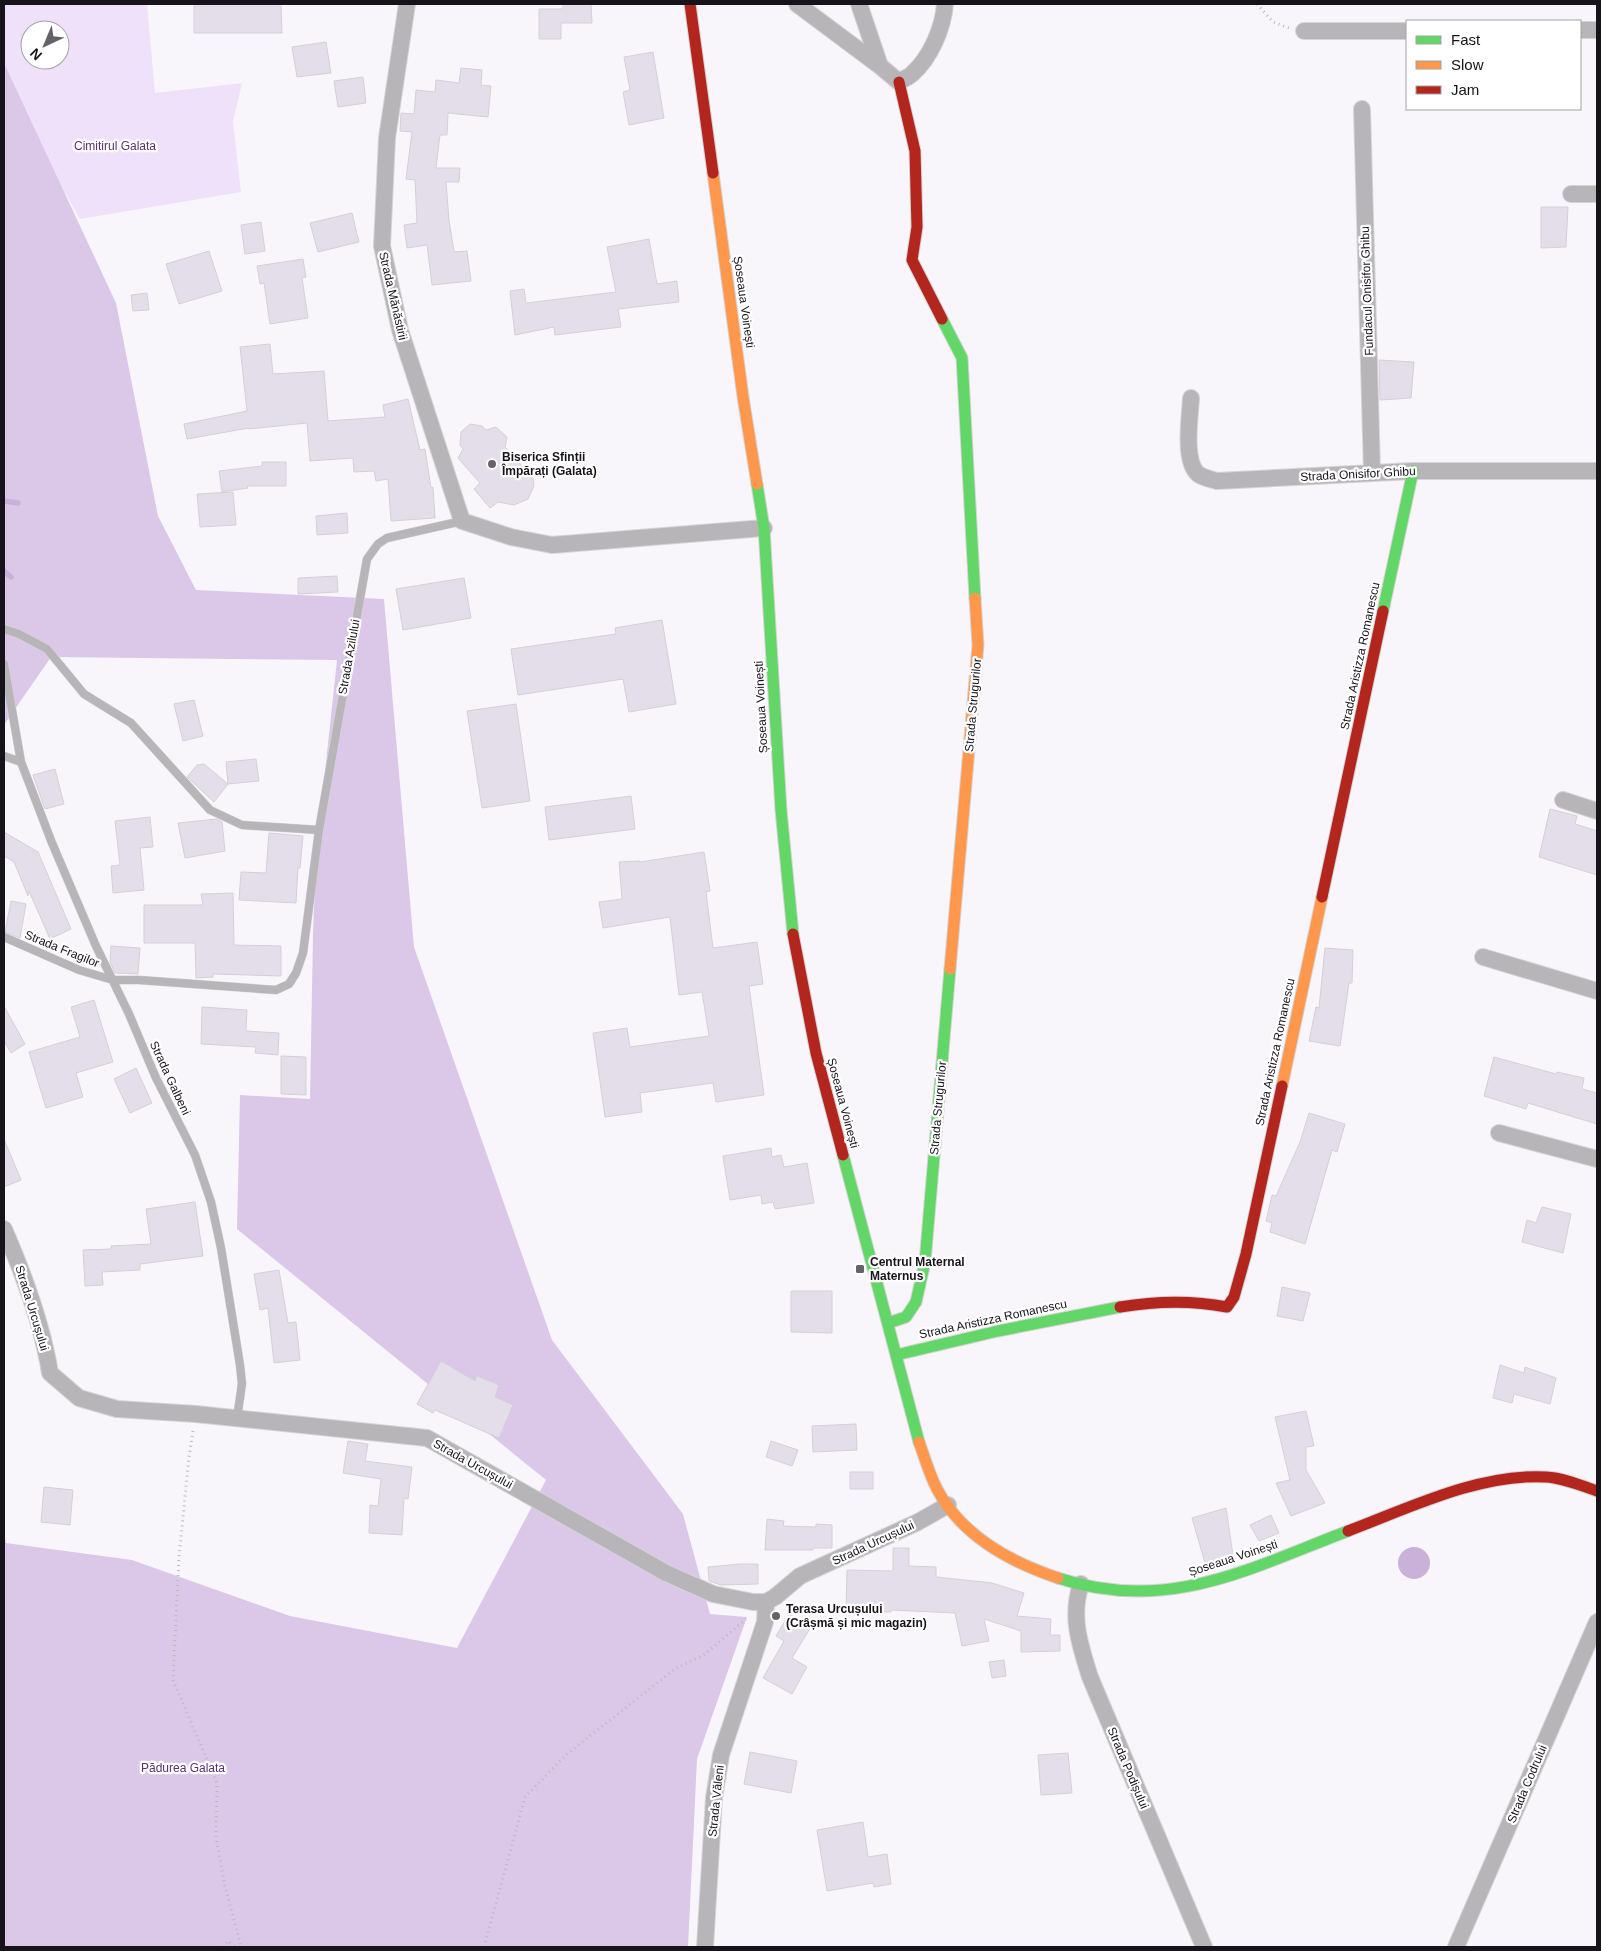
<svg xmlns="http://www.w3.org/2000/svg" width="1601" height="1951" font-family="Helvetica,sans-serif">
<rect width="100%" height="100%" fill="#f9f6fb"/>
<path fill="#efe1f9" fill-rule="evenodd" d="M 4,4 L 147,4 L 155,93 L 242,83 L 233,122 L 241,192 L 80,219 L 4,85 ZM 30,30 L 60,30 L 60,60 L 30,60 Z"/>
<path fill="#dbc8e9" d="M 4,63 L 116,303 L 158,516 L 196,590 L 384,599 L 414,947 L 552,1340 L 683,1514 L 710,1614 L 747,1617 L 697,1759 L 688,1947 L 4,1947 L 4,1532 L 6,1543 L 132,1560 L 290,1616 L 457,1648 L 546,1480 L 237,1229 L 240,1095 L 310,1099 L 313,933 L 316,855 L 337,660 L 51,657 L 4,725 Z"/>
<path fill="#c9b1d9" d="M1398 1563a16 16 0 1 1 32 0a16 16 0 1 1-32 0Z"/>
<g fill="none" stroke-linecap="round" stroke-linejoin="round">
<path stroke="#c9b1d9" stroke-width="5.5" d="M 4,501 L 18,503
M 4,571 L 11,577"/>
</g>
<path fill="#e4deea" stroke="#d4d0d7" d="M 563,4 L 591,4 L 592,23 L 561,23 L 561,39 L 539,39 L 539,9 L 563,9 Z
M 194,6 L 281,6 L 282,33 L 194,33 Z
M 326,42 L 331,73 L 297,77 L 292,47 Z
M 653,52 L 664,118 L 629,125 L 623,92 L 630,90 L 624,57 Z
M 461,68 L 482,70 L 481,85 L 491,86 L 488,117 L 448,113 L 447,135 L 440,135 L 436,168 L 460,168 L 459,182 L 446,182 L 449,220 L 454,252 L 467,251 L 471,281 L 432,285 L 427,245 L 407,248 L 404,225 L 417,223 L 415,180 L 406,179 L 412,132 L 400,131 L 401,113 L 414,114 L 416,90 L 435,92 L 436,80 L 459,83 Z
M 363,77 L 366,103 L 338,107 L 334,81 Z
M 1541,207 L 1568,207 L 1566,247 L 1541,248 Z
M 352,213 L 359,242 L 318,252 L 310,223 Z
M 261,222 L 265,251 L 245,254 L 241,225 Z
M 649,239 L 657,284 L 677,281 L 679,302 L 618,309 L 621,327 L 555,335 L 554,327 L 515,335 L 510,291 L 524,289 L 526,303 L 616,292 L 607,247 Z
M 209,251 L 222,291 L 179,304 L 166,264 Z
M 303,259 L 306,277 L 302,278 L 308,318 L 270,324 L 264,283 L 260,284 L 257,266 Z
M 147,293 L 149,310 L 133,311 L 131,295 Z
M 270,344 L 273,374 L 324,371 L 328,421 L 385,417 L 383,405 L 408,399 L 420,450 L 425,449 L 431,488 L 433,487 L 435,518 L 391,521 L 388,479 L 376,481 L 374,471 L 354,472 L 353,458 L 310,461 L 307,423 L 249,429 L 249,428 L 187,439 L 184,424 L 247,411 L 240,347 Z
M 1379,360 L 1414,362 L 1411,398 L 1380,400 Z
M 470,424 L 482,426 L 486,430 L 496,427 L 507,437 L 505,447 L 533,478 L 534,486 L 528,499 L 514,505 L 498,502 L 490,508 L 474,489 L 480,483 L 458,458 L 463,449 L 460,445 L 461,432 Z
M 262,462 L 286,462 L 286,486 L 247,486 L 248,488 L 222,492 L 219,471 L 262,466 Z
M 233,492 L 236,525 L 200,527 L 197,494 Z
M 347,513 L 348,533 L 317,535 L 316,516 Z
M 337,576 L 338,592 L 298,594 L 298,578 Z
M 464,578 L 471,618 L 403,630 L 396,589 Z
M 662,620 L 676,704 L 629,712 L 623,679 L 518,695 L 511,649 L 616,634 L 615,628 Z
M 194,700 L 203,736 L 183,741 L 174,704 Z
M 516,704 L 530,801 L 482,808 L 467,711 Z
M 256,759 L 259,781 L 228,784 L 226,762 Z
M 204,764 L 228,784 L 214,802 L 187,777 L 197,765 Z
M 55,769 L 64,804 L 45,809 L 33,775 Z
M 631,796 L 635,829 L 549,840 L 545,807 Z
M 1550,809 L 1577,816 L 1575,824 L 1597,831 L 1597,875 L 1539,857 Z
M 150,817 L 153,847 L 140,848 L 144,890 L 113,893 L 111,866 L 120,865 L 115,821 Z
M 217,819 L 222,822 L 225,851 L 185,858 L 178,823 Z
M 4,832 L 38,852 L 71,929 L 50,939 L 29,891 L 28,896 L 14,862 L 4,856 Z
M 269,833 L 303,836 L 300,868 L 298,868 L 296,903 L 239,900 L 241,872 L 266,873 Z
M 704,852 L 710,891 L 706,892 L 713,948 L 757,942 L 763,984 L 749,986 L 764,1095 L 716,1102 L 713,1083 L 640,1093 L 642,1112 L 605,1117 L 593,1033 L 627,1028 L 630,1047 L 709,1036 L 702,992 L 679,995 L 670,917 L 603,928 L 599,902 L 622,899 L 619,862 L 640,861 L 640,862 Z
M 233,893 L 234,945 L 281,946 L 281,976 L 213,974 L 213,977 L 196,978 L 195,943 L 144,943 L 144,905 L 203,905 L 201,894 Z
M 11,901 L 26,904 L 20,938 L 5,932 Z
M 111,946 L 140,948 L 138,974 L 115,973 L 110,962 Z
M 1325,948 L 1353,950 L 1352,983 L 1349,983 L 1340,1046 L 1309,1041 L 1316,1007 L 1319,1008 Z
M 94,1000 L 113,1062 L 76,1073 L 83,1097 L 46,1108 L 29,1052 L 80,1037 L 71,1007 Z
M 4,1006 L 25,1044 L 11,1053 L 4,1041 Z
M 202,1007 L 247,1010 L 246,1031 L 279,1033 L 278,1055 L 255,1053 L 256,1047 L 201,1044 Z
M 281,1056 L 306,1057 L 306,1095 L 281,1094 Z
M 1494,1057 L 1556,1074 L 1557,1072 L 1584,1078 L 1582,1089 L 1597,1093 L 1597,1124 L 1528,1103 L 1526,1109 L 1484,1096 Z
M 136,1068 L 152,1103 L 130,1113 L 114,1079 Z
M 1309,1113 L 1345,1124 L 1337,1152 L 1332,1150 L 1305,1244 L 1270,1232 L 1272,1223 L 1266,1221 L 1272,1195 L 1276,1196 L 1300,1142 Z
M 4,1139 L 21,1180 L 4,1187 Z
M 771,1148 L 772,1157 L 781,1155 L 784,1167 L 807,1163 L 814,1203 L 775,1209 L 773,1202 L 762,1204 L 761,1195 L 730,1200 L 723,1156 Z
M 195,1202 L 203,1256 L 140,1264 L 140,1270 L 102,1272 L 103,1285 L 85,1286 L 83,1250 L 111,1249 L 111,1246 L 151,1244 L 146,1209 Z
M 1542,1207 L 1571,1214 L 1563,1253 L 1522,1242 L 1527,1220 L 1536,1223 Z
M 279,1270 L 288,1323 L 296,1322 L 300,1360 L 274,1363 L 268,1308 L 260,1310 L 254,1274 Z
M 1282,1287 L 1310,1293 L 1303,1321 L 1277,1316 Z
M 791,1291 L 832,1291 L 832,1333 L 791,1332 Z
M 441,1361 L 475,1381 L 477,1376 L 499,1385 L 495,1397 L 513,1405 L 499,1438 L 435,1410 L 433,1413 L 417,1404 Z
M 1500,1365 L 1524,1373 L 1525,1367 L 1556,1378 L 1550,1404 L 1514,1394 L 1512,1403 L 1493,1398 Z
M 1306,1411 L 1314,1446 L 1306,1447 L 1306,1470 L 1325,1503 L 1291,1516 L 1276,1483 L 1290,1480 L 1275,1417 Z
M 856,1424 L 857,1450 L 813,1452 L 812,1426 Z
M 348,1441 L 368,1444 L 365,1461 L 412,1467 L 408,1499 L 404,1498 L 402,1535 L 369,1533 L 370,1505 L 378,1506 L 381,1479 L 343,1473 Z
M 771,1441 L 798,1450 L 792,1466 L 766,1457 Z
M 850,1472 L 873,1472 L 873,1489 L 850,1489 Z
M 44,1487 L 73,1490 L 70,1525 L 41,1522 Z
M 1226,1508 L 1233,1555 L 1205,1563 L 1192,1518 Z
M 1271,1515 L 1279,1533 L 1259,1541 L 1250,1525 Z
M 767,1519 L 784,1521 L 783,1526 L 816,1527 L 816,1524 L 832,1525 L 832,1548 L 813,1548 L 813,1550 L 765,1550 Z
M 893,1548 L 909,1548 L 909,1566 L 936,1567 L 936,1577 L 992,1583 L 1024,1593 L 1017,1616 L 1051,1619 L 1050,1635 L 1060,1635 L 1060,1651 L 1021,1652 L 1021,1631 L 984,1619 L 989,1641 L 962,1646 L 955,1613 L 891,1610 L 891,1612 L 846,1611 L 847,1570 L 893,1571 Z
M 740,1564 L 758,1564 L 758,1584 L 721,1585 L 709,1581 L 708,1567 Z
M 789,1614 L 811,1627 L 792,1658 L 807,1667 L 792,1694 L 763,1678 L 784,1641 L 776,1636 Z
M 1004,1660 L 1006,1676 L 992,1678 L 989,1662 Z
M 750,1752 L 797,1761 L 791,1793 L 744,1784 Z
M 1068,1753 L 1072,1793 L 1041,1795 L 1038,1755 Z
M 863,1822 L 868,1857 L 887,1854 L 891,1884 L 874,1887 L 873,1883 L 827,1891 L 817,1830 Z"/>
<g fill="none" stroke-linecap="round" stroke-linejoin="round">
<g stroke="#d5d3d6" stroke-width="9">
<path id="lane" d="M 4,629 L 19,634 L 47,649 L 84,694 L 131,723 L 210,810 L 242,825 L 319,830
M 4,664 L 21,762 L 52,843 L 96,946 L 129,1014 L 156,1078 L 195,1155 L 211,1202 L 221,1248 L 240,1365 L 242,1384 L 237,1418
M 4,756 L 21,762
M 4,937 L 79,970 L 113,980 L 139,980 L 276,990 L 289,984 L 296,973 L 303,953 L 319,830 L 367,559 L 378,544 L 387,538 L 462,521"/>
</g>
<g stroke="#d5d3d6" stroke-width="18">
<path id="street" d="M 407,4 L 387,138 L 382,246 L 400,330 L 462,521 L 511,537 L 552,545 L 764,528
M 797,4 L 880,66
M 859,4 L 880,66 L 899,82 C 903,79 909,77 912,74 C 931,57 943,28 945,4
M 1580,30 L 1597,30
M 1304,31 L 1407,31
M 1362,109 L 1372,472
M 1571,194 L 1597,194
M 1191,398 C 1190,417 1183,461 1198,474 C 1204,478 1210,479 1217,481 L 1413,471 L 1597,471
M 1563,800 L 1597,811
M 1483,957 L 1597,991
M 1499,1133 L 1597,1159
M 4,1229 C 24,1275 42,1323 50,1373 L 79,1398 L 117,1409 L 196,1414 L 427,1438 L 666,1573 L 713,1594 L 753,1602 L 766,1602 L 775,1597 L 800,1576 L 918,1522 L 948,1505
M 1081,1584 C 1070,1617 1080,1645 1090,1677 L 1204,1947
M 705,1947 L 714,1798 L 721,1755 L 765,1622 L 766,1602
M 1456,1947 L 1597,1622"/>
</g>
<g stroke="#d5d3d6" stroke-width="13">
<path id="fast" d="M 942,319 L 962,358 L 975,598
M 757,484 L 764,528 L 781,810 L 793,934
M 1383,611 L 1413,471
M 843,1155 L 919,1442
M 888,1323 L 906,1317 L 916,1302 L 925,1262 L 950,969
M 896,1355 L 998,1331 L 1120,1307
M 1058,1578 C 1167,1614 1248,1569 1348,1531"/>
</g>
<g stroke="#d5d3d6" stroke-width="13">
<path id="slow" d="M 713,173 L 743,397 L 757,484
M 950,969 L 978,645 L 975,598
M 1282,1086 L 1322,897
M 919,1442 C 925,1458 929,1474 937,1489 C 961,1535 1010,1562 1058,1578"/>
</g>
<g stroke="#d5d3d6" stroke-width="13">
<path id="jam" d="M 690,4 L 713,173
M 899,82 L 915,151 L 917,227 L 912,260 L 942,319
M 1322,897 L 1383,611
M 793,934 L 816,1053 L 843,1155
M 1120,1307 C 1156,1301 1191,1300 1227,1307 L 1234,1297 L 1246,1254 L 1282,1086
M 1348,1531 C 1409,1508 1480,1473 1546,1477 C 1563,1478 1580,1485 1597,1491"/>
</g>
<path stroke="#bbb9bc" stroke-width="3" stroke-dasharray="1 4" stroke-linecap="butt" d="M 1257,4 L 1273,22 L 1289,28
M 193,1431 L 189,1457 L 179,1557 L 173,1680 L 217,1783 L 216,1838 L 225,1886 L 241,1947
M 223,1947 L 228,1941 L 235,1947
M 484,1947 L 525,1797 L 567,1754 L 675,1669 L 705,1654 L 746,1619"/>
<use href="#lane" stroke="#b7b5b8" stroke-width="8"/>
<use href="#street" stroke="#b7b5b8" stroke-width="16"/>
<use href="#fast" stroke="#63d668" stroke-width="11"/>
<use href="#slow" stroke="#ff974d" stroke-width="11"/>
<use href="#jam" stroke="#b3261e" stroke-width="11"/>
</g>
<g fill="#666269" stroke="#fff" stroke-width="2">
<circle cx="492" cy="464" r="5"/>
<rect x="855" y="1264" width="10" height="10" rx="2.5"/>
<circle cx="776" cy="1616" r="5"/>
</g>
<g text-anchor="middle" stroke-width="4.5" stroke-linejoin="round" paint-order="stroke">
<g font-size="12" fill="#593073" stroke="#fff">
<text x="115" y="150">Cimitirul Galata</text>
<text x="183" y="1772">Pădurea Galata</text>
</g>
<g font-size="12" fill="#17131a" stroke="#fff">
<text transform="translate(1367 291) rotate(-92)" y="4">Fundacul Onisifor Ghibu</text>
<text transform="translate(393 296) rotate(77)" y="4">Strada Mănăstirii</text>
<text transform="translate(744 302) rotate(82)" y="4">Șoseaua Voinești</text>
<text transform="translate(1358 474) rotate(-3)" y="4">Strada Onisifor Ghibu</text>
<text transform="translate(1360 656) rotate(-78)" y="4">Strada Aristizza Romanescu</text>
<text transform="translate(349 657) rotate(-80)" y="4">Strada Azilului</text>
<text transform="translate(973 705) rotate(-85)" y="4">Strada Strugurilor</text>
<text transform="translate(761 707) rotate(-93)" y="4">Șoseaua Voinești</text>
<text transform="translate(62 949) rotate(22)" y="4">Strada Fragilor</text>
<text transform="translate(1275 1052) rotate(-78)" y="4">Strada Aristizza Romanescu</text>
<text transform="translate(170 1078) rotate(65)" y="4">Strada Galbeni</text>
<text transform="translate(843 1103) rotate(75)" y="4">Șoseaua Voinești</text>
<text transform="translate(938 1108) rotate(-85)" y="4">Strada Strugurilor</text>
<text transform="translate(32 1308) rotate(73)" y="4">Strada Urcușului</text>
<text transform="translate(993 1319) rotate(-12)" y="4">Strada Aristizza Romanescu</text>
<text transform="translate(473 1464) rotate(29)" y="4">Strada Urcușului</text>
<text transform="translate(873 1543) rotate(-25)" y="4">Strada Urcușului</text>
<text transform="translate(1233 1558) rotate(-18)" y="4">Șoseaua Voinești</text>
<text transform="translate(1128 1768) rotate(67)" y="4">Strada Podișului</text>
<text transform="translate(1527 1784) rotate(-67)" y="4">Strada Codrului</text>
<text transform="translate(716 1801) rotate(-84)" y="4">Strada Văleni</text>
</g>
<g font-size="12" font-weight="bold" fill="#17131a" stroke="#fff" text-anchor="start">
<text x="502" y="461">Biserica Sfinții<tspan x="502" dy="14">Împărați (Galata)</tspan></text>
<text x="870" y="1266">Centrul Maternal<tspan x="870" dy="14">Maternus</tspan></text>
<text x="786" y="1613">Terasa Urcușului<tspan x="786" dy="14">(Crâșmă și mic magazin)</tspan></text>
</g>
</g>
<rect width="1601" height="1951" fill="none" stroke="#17131a" stroke-width="10"/>
<rect x="1406" y="20" width="175" height="90" fill="#ffffff" stroke="#a2a1a3"/>
<rect x="1416" y="36" width="25" height="8" fill="#63d668" stroke="#a2a1a3"/>
<text x="1451" y="45" font-size="15" fill="#17131a">Fast</text>
<rect x="1416" y="61" width="25" height="8" fill="#ff974d" stroke="#a2a1a3"/>
<text x="1451" y="70" font-size="15" fill="#17131a">Slow</text>
<rect x="1416" y="86" width="25" height="8" fill="#b3261e" stroke="#a2a1a3"/>
<text x="1451" y="95" font-size="15" fill="#17131a">Jam</text>
<g transform="translate(45 45) rotate(224)"><circle r="24" fill="#ffffff" stroke="#a2a1a3"/>
<path d="M0-4L9 19L0 12L-9 19Z" fill="#666269"/>
<text y="-8" font-size="14" font-weight="bold" text-anchor="middle" fill="#17131a">N</text>
</g>
</svg>
